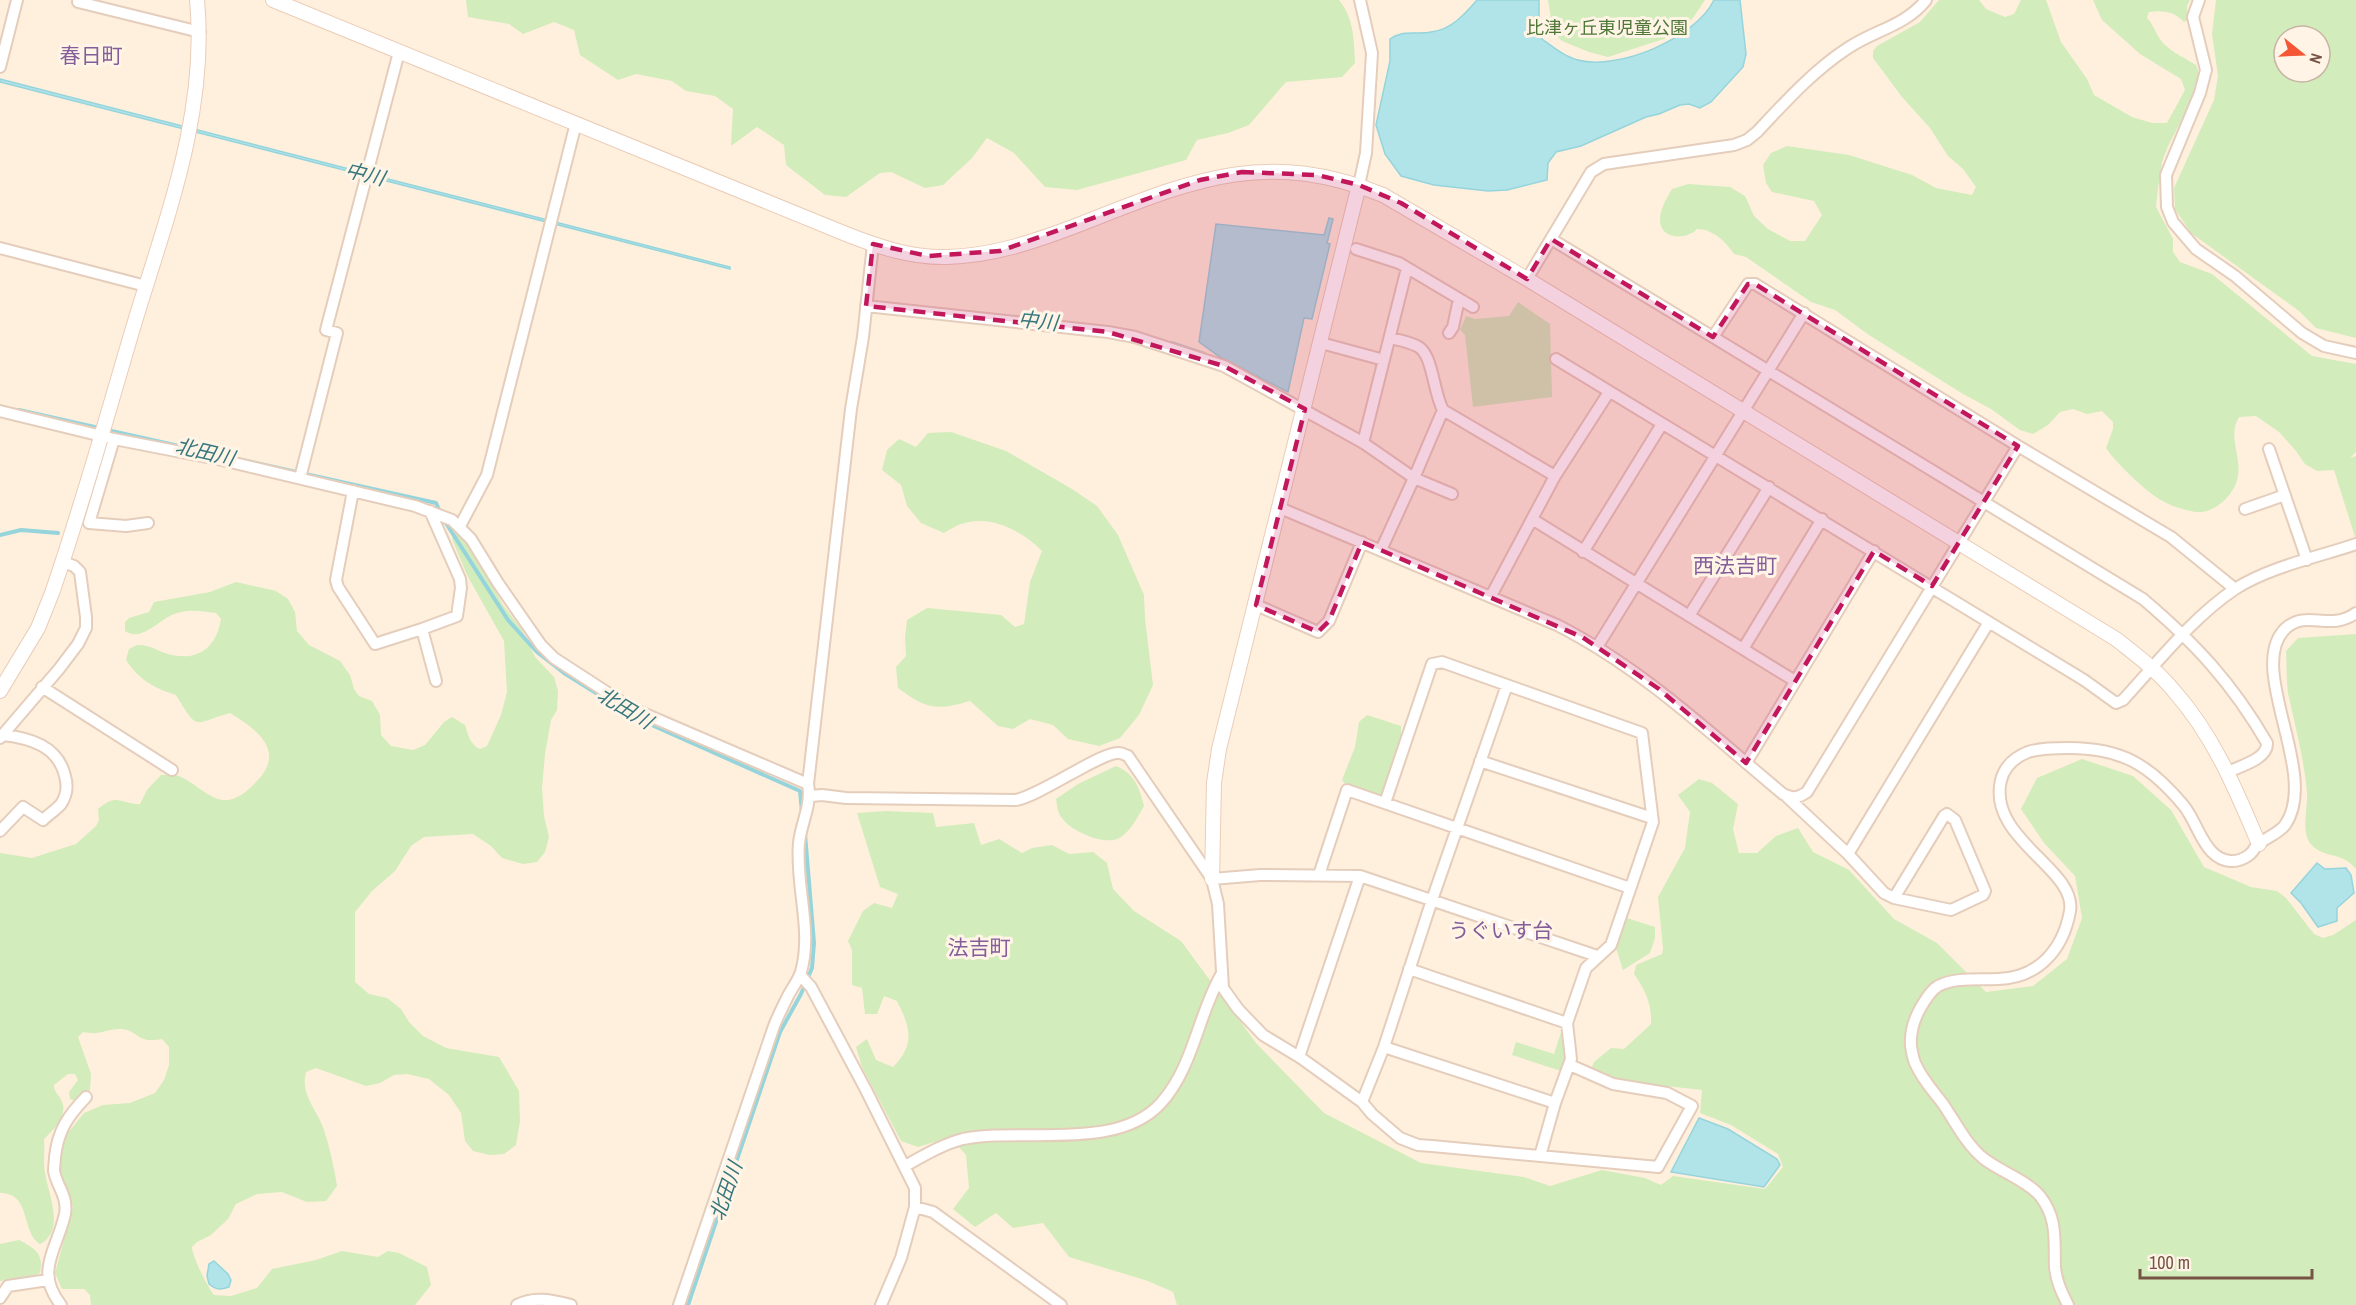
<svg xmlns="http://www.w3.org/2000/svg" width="2356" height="1305" font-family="'Archivo Narrow','Noto Sans JP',sans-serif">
<rect width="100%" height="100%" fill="#fef0dd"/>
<path fill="#d2ecbb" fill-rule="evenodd" d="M 466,0 L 1339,0 C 1354,18 1354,41 1355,63 L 1342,77 L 1286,82 L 1249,125 L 1228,133 L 1197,140 L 1186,160 L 1077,190 L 1045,187 L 1014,153 L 987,138 L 972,158 L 943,185 L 925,188 L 891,172 L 880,173 L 846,197 L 825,195 L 786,165 L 784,145 L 757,127 L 731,146 L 733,109 L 715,96 L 686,91 L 672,81 L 636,74 L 618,80 L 580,55 L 574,30 L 554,22 L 523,34 L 509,24 L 468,17 Z
M 1548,0 L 1705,0 L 1693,18 L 1670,37 L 1608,57 L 1589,52 L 1562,41 L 1553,32 Z
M 1939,0 L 1979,0 L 1986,9 L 2005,17 L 2014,14 L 2021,0 L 2046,0 L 2061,42 L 2087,79 L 2094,95 L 2132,117 L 2152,123 L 2167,123 L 2185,90 L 2181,79 L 2140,54 L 2102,20 L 2093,0 L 2190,0 L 2187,6 L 2188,20 L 2184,22 C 2174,11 2162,10 2149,12 L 2147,18 C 2154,25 2156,35 2163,43 C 2173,53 2185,58 2196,65 L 2199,73 L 2190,104 L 2168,146 L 2162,162 L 2158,188 L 2156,207 L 2173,239 L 2173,252 L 2180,262 L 2212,274 L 2312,356 L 2356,364 L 2356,452 L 2350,458 L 2356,456 L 2356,540 L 2334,470 L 2317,471 L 2305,464 L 2296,451 L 2279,432 L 2256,416 L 2239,417 C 2226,438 2245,460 2236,483 C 2231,497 2214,513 2198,512 C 2189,512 2171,506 2163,501 C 2148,494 2115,462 2106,448 L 2113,429 L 2113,422 L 2102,411 L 2087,414 L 2073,409 L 2060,412 L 2048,425 L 2033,434 L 2020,430 L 1991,409 L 1963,394 L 1869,335 L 1835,310 L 1811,302 L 1746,257 L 1734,254 C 1726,242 1713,229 1697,229 C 1687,240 1661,240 1660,221 C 1660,209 1666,199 1672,189 L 1688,184 L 1730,187 L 1745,196 L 1754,216 L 1768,229 L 1790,241 L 1805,241 L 1822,215 L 1814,201 L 1772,192 L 1766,183 L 1763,165 L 1771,153 L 1787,146 L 1849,155 L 1912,175 L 1936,188 L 1972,195 L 1976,187 L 1963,169 L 1948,156 L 1930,128 L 1902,97 L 1873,58 L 1873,51 L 1877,46 L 1920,22 Z
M 2216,0 L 2356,0 L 2356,338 L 2316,328 L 2299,311 L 2191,233 L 2175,209 L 2174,188 L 2214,100 L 2218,76 L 2212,34 ZM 2284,36 L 2320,36 L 2320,72 L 2284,72 Z
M 1518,302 L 1550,324 L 1552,397 L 1473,407 L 1465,335 L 1460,330 L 1466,316 L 1475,319 L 1509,316 Z
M 951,432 L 1006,451 L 1072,489 L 1097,506 L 1118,535 L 1144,595 L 1145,619 L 1153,685 L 1139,715 L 1120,738 L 1099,746 L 1068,739 L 1053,725 L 1030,719 L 1013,729 L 998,726 L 970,701 C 936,711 926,709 898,688 L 896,667 L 906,656 L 905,638 L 907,620 L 927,608 L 1001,615 L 1015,627 L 1024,624 L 1030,582 L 1042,551 C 1022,531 991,514 961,524 C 955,526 949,530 944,533 L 921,523 L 907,506 L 901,485 L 882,470 L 887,450 L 899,439 L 916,447 L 928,433 Z
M 455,533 L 462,536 L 471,548 L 503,605 L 522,630 L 535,657 L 554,677 L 558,691 L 557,710 L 551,720 L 545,754 L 542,788 L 544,816 L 549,837 L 545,852 L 537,862 L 523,864 L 502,858 L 491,846 L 473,834 L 424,837 L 411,846 L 395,871 L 372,891 L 355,912 L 355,982 L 369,994 L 387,998 L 401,1009 L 409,1022 L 423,1036 L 446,1048 L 499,1057 L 519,1091 L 520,1121 L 516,1145 L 504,1154 L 490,1155 L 473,1151 L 465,1141 L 461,1113 L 449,1095 L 429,1079 L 407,1074 L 394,1075 L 380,1083 L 366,1086 L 316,1068 L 306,1072 C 300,1095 317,1109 324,1130 C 330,1149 334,1167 337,1186 L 326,1201 L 307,1202 L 282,1192 L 257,1194 L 236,1204 L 228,1219 L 211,1235 L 197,1242 L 192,1247 C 192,1256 208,1288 214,1295 L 231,1296 L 257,1288 L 272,1269 L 316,1260 L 342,1251 L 378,1257 L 388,1251 L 399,1253 L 427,1267 L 431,1285 L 415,1305 L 91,1305 L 90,1295 L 84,1289 L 62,1289 L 55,1273 L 73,1207 L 63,1184 L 58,1163 L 67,1134 L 84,1113 L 103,1105 L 130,1103 L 155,1093 L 164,1080 L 169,1065 L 169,1047 L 162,1039 C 135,1044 139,1030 121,1029 C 107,1028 101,1036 83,1032 L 78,1037 L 91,1074 L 90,1090 L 76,1101 L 70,1099 L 69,1092 L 78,1080 L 75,1074 L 68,1074 L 54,1085 C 54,1093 59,1094 62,1102 C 68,1116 53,1130 44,1139 C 45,1150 43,1163 45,1173 C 48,1193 66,1231 40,1244 C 20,1231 32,1193 0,1193 L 0,853 L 32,858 L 76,844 L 96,826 L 99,820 L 98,809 C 117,792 120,804 140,804 L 147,790 L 161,775 C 165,775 171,774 175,775 C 194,779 212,806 233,799 C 244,795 250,788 258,780 C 286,750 255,728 230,713 C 193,723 199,733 176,695 C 154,688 139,680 126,660 L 129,649 C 132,648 134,646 137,645 C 147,644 157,650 165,653 C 195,663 216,650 221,619 L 216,613 C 202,611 190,609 177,613 C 159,618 143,643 125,631 L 125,622 L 129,618 L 149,612 L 154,602 L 210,592 L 236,582 L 276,591 L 288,599 L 295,612 L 297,631 L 309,645 L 340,661 L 350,675 L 354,689 L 359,696 L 372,701 L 380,715 L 381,735 L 391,746 L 413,750 L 425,745 L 444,722 L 452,717 L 465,725 C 468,734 470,745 480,749 L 487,746 L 501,715 L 507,692 L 504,641 L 467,575 L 452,539 Z
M 2356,634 L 2356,869 C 2342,851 2322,859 2310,843 C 2301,831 2308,807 2307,793 C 2304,758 2295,726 2288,693 C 2286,679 2287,665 2286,651 L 2298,638 Z
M 1367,715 L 1401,726 L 1401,738 L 1384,793 L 1380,796 L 1347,786 L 1342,780 L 1355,747 L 1359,722 Z
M 2082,759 L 2133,776 L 2171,810 L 2204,867 L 2251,887 L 2277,891 L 2286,898 L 2314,934 L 2323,938 L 2333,935 L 2356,920 L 2356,1305 L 1177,1305 L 1173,1292 L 1148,1281 L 1069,1257 L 1043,1223 L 1013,1228 L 996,1213 L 975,1227 L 953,1209 L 969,1188 L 966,1155 L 950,1137 L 918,1147 L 901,1141 L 862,1067 L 856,1047 L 867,1039 L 876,1060 L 893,1067 C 916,1044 910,1027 897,1001 L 884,996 L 877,1014 L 865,1014 L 862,988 L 852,985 L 852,950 L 848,941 L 863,911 L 874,903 L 892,908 L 898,894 L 880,887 L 857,813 L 886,811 L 933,813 L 936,827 L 974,823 L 981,845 L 999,839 L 1022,853 L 1032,848 L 1052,845 L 1069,854 L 1093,852 L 1107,863 L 1113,889 L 1134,911 L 1181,941 L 1256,1043 L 1324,1113 L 1421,1163 L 1524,1177 L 1550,1186 L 1602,1170 L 1645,1178 L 1661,1185 L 1673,1176 L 1765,1189 L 1783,1167 L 1778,1154 L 1731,1125 L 1700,1113 L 1702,1090 L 1612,1080 L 1591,1069 L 1594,1062 L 1611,1048 L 1624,1049 L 1651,1024 C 1652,1003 1645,990 1634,974 L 1636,965 L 1662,954 L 1663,948 L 1658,897 L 1685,848 L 1690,812 L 1678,795 L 1699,779 L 1712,783 L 1738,804 L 1733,829 L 1739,853 L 1757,853 L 1776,836 L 1798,828 L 1813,852 L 1849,870 L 1894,919 L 1937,943 L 1986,992 L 2033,986 L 2067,959 L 2082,918 L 2075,876 L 2044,843 L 2021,809 L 2037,778 Z
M 1116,766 C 1135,774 1139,787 1144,806 C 1138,816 1129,835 1117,839 C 1101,845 1065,829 1059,813 C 1057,809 1057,803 1056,799 L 1078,784 Z
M 1627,918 L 1655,927 L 1655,938 L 1650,953 L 1623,970 L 1616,948 Z
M 1563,1026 L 1569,1059 L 1564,1072 L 1512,1055 L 1516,1042 L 1554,1054 Z
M 19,1240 C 35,1248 44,1254 40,1273 L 30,1278 L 0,1281 L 0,1244 Z"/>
<path fill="#b0e4e9" stroke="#96d4dc" stroke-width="1.5" d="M 1477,0 L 1539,0 L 1539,28 L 1542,39 C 1553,47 1565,57 1578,60 C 1618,71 1696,38 1714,0 L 1740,0 L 1746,54 L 1743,67 L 1711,102 L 1700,108 L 1689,104 L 1680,105 L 1659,114 L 1646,117 L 1581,146 L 1556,152 L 1548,163 L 1547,180 L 1507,190 L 1488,191 L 1434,185 L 1401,176 L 1385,154 L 1376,125 L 1390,61 L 1390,39 C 1404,29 1416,35 1431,32 C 1451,30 1465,14 1477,0 Z
M 0,79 L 730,267 L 730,269 L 0,82 Z
M 1329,218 L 1333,219 L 1327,243 L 1330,244 L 1312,319 L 1304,318 L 1288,392 L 1220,357 L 1199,342 L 1216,224 L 1324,235 Z
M 2317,863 L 2325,869 L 2346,868 L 2351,875 L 2354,893 L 2337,908 L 2337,921 L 2318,927 L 2301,903 L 2291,893 Z
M 1699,1118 L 1728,1129 L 1777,1159 L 1780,1165 L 1764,1187 L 1671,1172 Z
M 214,1261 L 228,1274 L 231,1280 L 229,1287 C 220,1290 216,1290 209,1284 L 207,1276 L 209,1264 Z"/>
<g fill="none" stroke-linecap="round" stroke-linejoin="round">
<path stroke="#96d4dc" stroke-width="4" d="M 1171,343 L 1204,354
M 19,410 L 99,428
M 107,430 L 436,503 L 441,514
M 444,520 L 508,620 L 537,652 L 564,673 L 636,718 L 800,791 L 802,812
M 0,535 L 21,530 L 58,533
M 688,1305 L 780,1032 L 801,994 L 812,968 L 814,943 L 805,834"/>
<g stroke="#e5cdbc" stroke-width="14">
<path id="street" d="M 2199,0 L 2193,17 L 2206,70 L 2200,93 L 2166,175 L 2167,207 L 2173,222 L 2196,249 L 2235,276 L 2302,333 L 2324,346 L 2356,353
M 78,2 L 200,32
M 0,67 L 17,0
M 1359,185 L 1366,153 L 1372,53 L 1360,0
M 1551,239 L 1713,337 L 1748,284 L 1755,284 L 2018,446
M 0,248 L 146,286
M 1356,249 L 1399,263 L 1473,307
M 1527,279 L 1591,172 L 1604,164 L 1734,145 L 1747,140 L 1757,132 C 1785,102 1814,70 1848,48 C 1875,30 1905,26 1926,0
M 866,306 L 1108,332 L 1135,337 L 1224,366 L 1362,442 L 1414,478 L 1381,550
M 1449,333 L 1453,327 L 1459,299
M 1713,337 L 2143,599 C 2196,644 2232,683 2267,743 C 2268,759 2240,766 2228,772
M 1390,338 C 1399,340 1409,342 1417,346 C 1433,353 1433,392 1443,410 L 1555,476
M 1321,343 L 1384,360
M 1556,359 L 2084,680 L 2116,703 L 2123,700 C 2157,663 2193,617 2235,589 C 2269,567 2318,557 2356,544
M 1609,392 L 1555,476 L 1532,519 L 1795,681
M 1443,410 L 1414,478 L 1452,494
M 0,411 L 114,439 L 222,460 L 415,506 L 452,520 L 471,539 L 498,583 L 541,645 L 554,658 L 631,708 L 808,784
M 114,439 L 89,523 L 126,526 L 148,523
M 1363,443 L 1407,268
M 2269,449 L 2307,560
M 300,478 L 337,333 L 326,330 L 399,52
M 353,491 L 336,580 L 338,587 L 375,644 L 422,629
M 1280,508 L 1557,625 C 1642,668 1711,734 1783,794 C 1793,799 1798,798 1807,792 L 2018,446 L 2171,537 L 2235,589
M 2245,509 L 2285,495
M 430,511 L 460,579 L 461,588 L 457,616 L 422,629 L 436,681
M 460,526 L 487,475 L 576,123
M 1583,552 L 1662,424
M 1491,596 L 1532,519
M 1256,605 L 1318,632 L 1329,621 L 1362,542
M 1689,616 L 1769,487
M 1597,647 L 1804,313
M 1743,649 L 1822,519
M 42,687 L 172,770
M 0,738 L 59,669 L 78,644 L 86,628 L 86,617 L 80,572 L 74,566 L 63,562
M 1480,761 L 1652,818
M 1746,763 L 1874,551
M 1785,795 L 1848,854
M 811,796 L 822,795 L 846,798 L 1016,800 C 1042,795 1102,751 1119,753 C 1122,753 1125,755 1128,756 L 1212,879 L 1218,904 L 1223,988 L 1238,1009 L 1263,1035 L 1301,1058 L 1362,1102 L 1372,1114 L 1400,1138 L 1418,1145 L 1432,1146 L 1658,1167 L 1692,1106 L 1667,1093 L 1613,1084 L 1570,1065
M 1385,803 L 1432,664 L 1442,662 L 1642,733 L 1653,822 L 1611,945 L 1586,968 L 1567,1023 L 1571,1059 L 1555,1103 L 1540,1156
M 0,831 L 23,807 L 43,820 C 49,814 56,810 61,804 C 67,795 68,786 65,776 C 58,746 30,738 3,735
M 1319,875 L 1347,790 L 1630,888
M 1212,879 L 1260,875 L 1360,876 L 1597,956
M 1894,898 L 1944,816 L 1947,814 L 1955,820 L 1985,891 L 1983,895 L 1951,910 L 1894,898 L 1884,893 L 1848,854 L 1989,622
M 1409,969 L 1567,1023
M 800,975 L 811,987 L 866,1090 L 915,1188 L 915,1207 L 901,1258 L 881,1305
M 1384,1047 L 1555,1103
M 1299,1057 L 1360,876
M 1362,1102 L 1384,1047 L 1432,900 L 1507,685
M 905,1166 C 923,1156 943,1144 963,1139 C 1022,1127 1117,1152 1161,1103 C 1193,1068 1198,1015 1221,975
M 915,1207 L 933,1212 L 1061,1305
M 0,1298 L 8,1286 L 48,1280
M 61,1305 C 34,1271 57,1250 65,1214 C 68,1196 57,1187 54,1171 C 54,1166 55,1161 55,1157 C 58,1130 68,1116 86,1097
M 517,1305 C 534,1296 552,1300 571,1305
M 679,1305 L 774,1026 C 778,1016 783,1006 788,996 C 792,988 798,981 801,972 C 813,930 795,885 799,843 C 801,823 812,805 808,784 L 851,409 L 863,337 L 873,244
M 2068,1305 C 2062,1293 2056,1281 2055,1267 C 2054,1240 2058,1219 2040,1196 C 2028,1181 1999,1171 1983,1158 C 1966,1144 1956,1123 1943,1104 C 1934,1092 1922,1079 1916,1065 C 1913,1060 1912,1052 1911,1046 C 1910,1032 1914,1019 1921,1007 C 1926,999 1930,991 1938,986 C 1956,977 1978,980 1998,979 C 2038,978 2063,950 2070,911 C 2077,869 1987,839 2001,780 C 2005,766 2015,757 2028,752 C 2041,748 2055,748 2069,748 C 2122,748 2150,765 2184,806 C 2195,820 2200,840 2212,852 C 2223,863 2237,864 2249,855 C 2257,848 2250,852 2258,845 C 2266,837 2278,834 2285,825 C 2321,774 2244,667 2286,628 C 2308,609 2329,632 2356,613"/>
</g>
<g stroke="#eacdb8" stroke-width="16">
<path id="secondary" d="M 273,0 L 846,234 C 879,247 911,258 947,257 C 993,256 1036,241 1078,225 C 1191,181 1264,147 1383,195 L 1527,279 L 2116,639 C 2136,655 2158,671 2174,691 C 2214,736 2236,790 2259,844
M 0,691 L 38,628 L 52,593 C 82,506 107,416 133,328 C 165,221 208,114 197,0
M 1212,879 L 1214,783 L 1219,749 L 1359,185"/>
</g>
<use href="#street" stroke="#fff" stroke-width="10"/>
<use href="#secondary" stroke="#fff" stroke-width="14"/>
</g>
<path fill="#c2185b" fill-opacity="0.2" stroke="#c2185b" stroke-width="4.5" stroke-dasharray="12 8" stroke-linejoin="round" d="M 1242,172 L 1317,175 L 1359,185 L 1401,203 L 1527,279 L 1551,239 L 1713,337 L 1748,284 L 1755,284 L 2018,446 L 1932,586 L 1874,551 L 1746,763 L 1659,689 L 1582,637 L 1362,542 L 1329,621 L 1318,632 L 1256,605 L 1305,409 L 1224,366 L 1108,332 L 866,306 L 873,244 L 928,256 L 1000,251 L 1200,180 Z"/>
<g text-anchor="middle" stroke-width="6" stroke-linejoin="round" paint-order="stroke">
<g font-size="18" fill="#4e7738" stroke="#fff4e5">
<text x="1607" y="34">比津ヶ丘東児童公園</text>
</g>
<g font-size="20" font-style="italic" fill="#36767d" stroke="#fff4e5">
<text transform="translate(365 174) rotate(14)" y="7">中川</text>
<text transform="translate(1038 321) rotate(6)" y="7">中川</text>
<text transform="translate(205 452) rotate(13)" y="7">北田川</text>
<text transform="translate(625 708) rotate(31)" y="7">北田川</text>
<text transform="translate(726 1191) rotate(-71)" y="7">北田川</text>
</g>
<g font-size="21" fill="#835e9a" stroke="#fff4e5">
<text x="91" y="63">春日町</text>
<text x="1735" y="573">西法吉町</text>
<text x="1501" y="938">うぐいす台</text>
<text x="979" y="955">法吉町</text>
</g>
</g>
<g transform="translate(2302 54) rotate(108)"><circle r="28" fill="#fff4e5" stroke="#c8b4a5" stroke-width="1.5"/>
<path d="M0-4.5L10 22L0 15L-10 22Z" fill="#f45636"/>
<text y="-9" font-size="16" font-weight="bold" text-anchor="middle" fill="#765344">N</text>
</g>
<path d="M2140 1269v9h172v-9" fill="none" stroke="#765344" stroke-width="3"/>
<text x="2149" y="1269" font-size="18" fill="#765344" stroke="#fff4e5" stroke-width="4.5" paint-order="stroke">100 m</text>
</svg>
